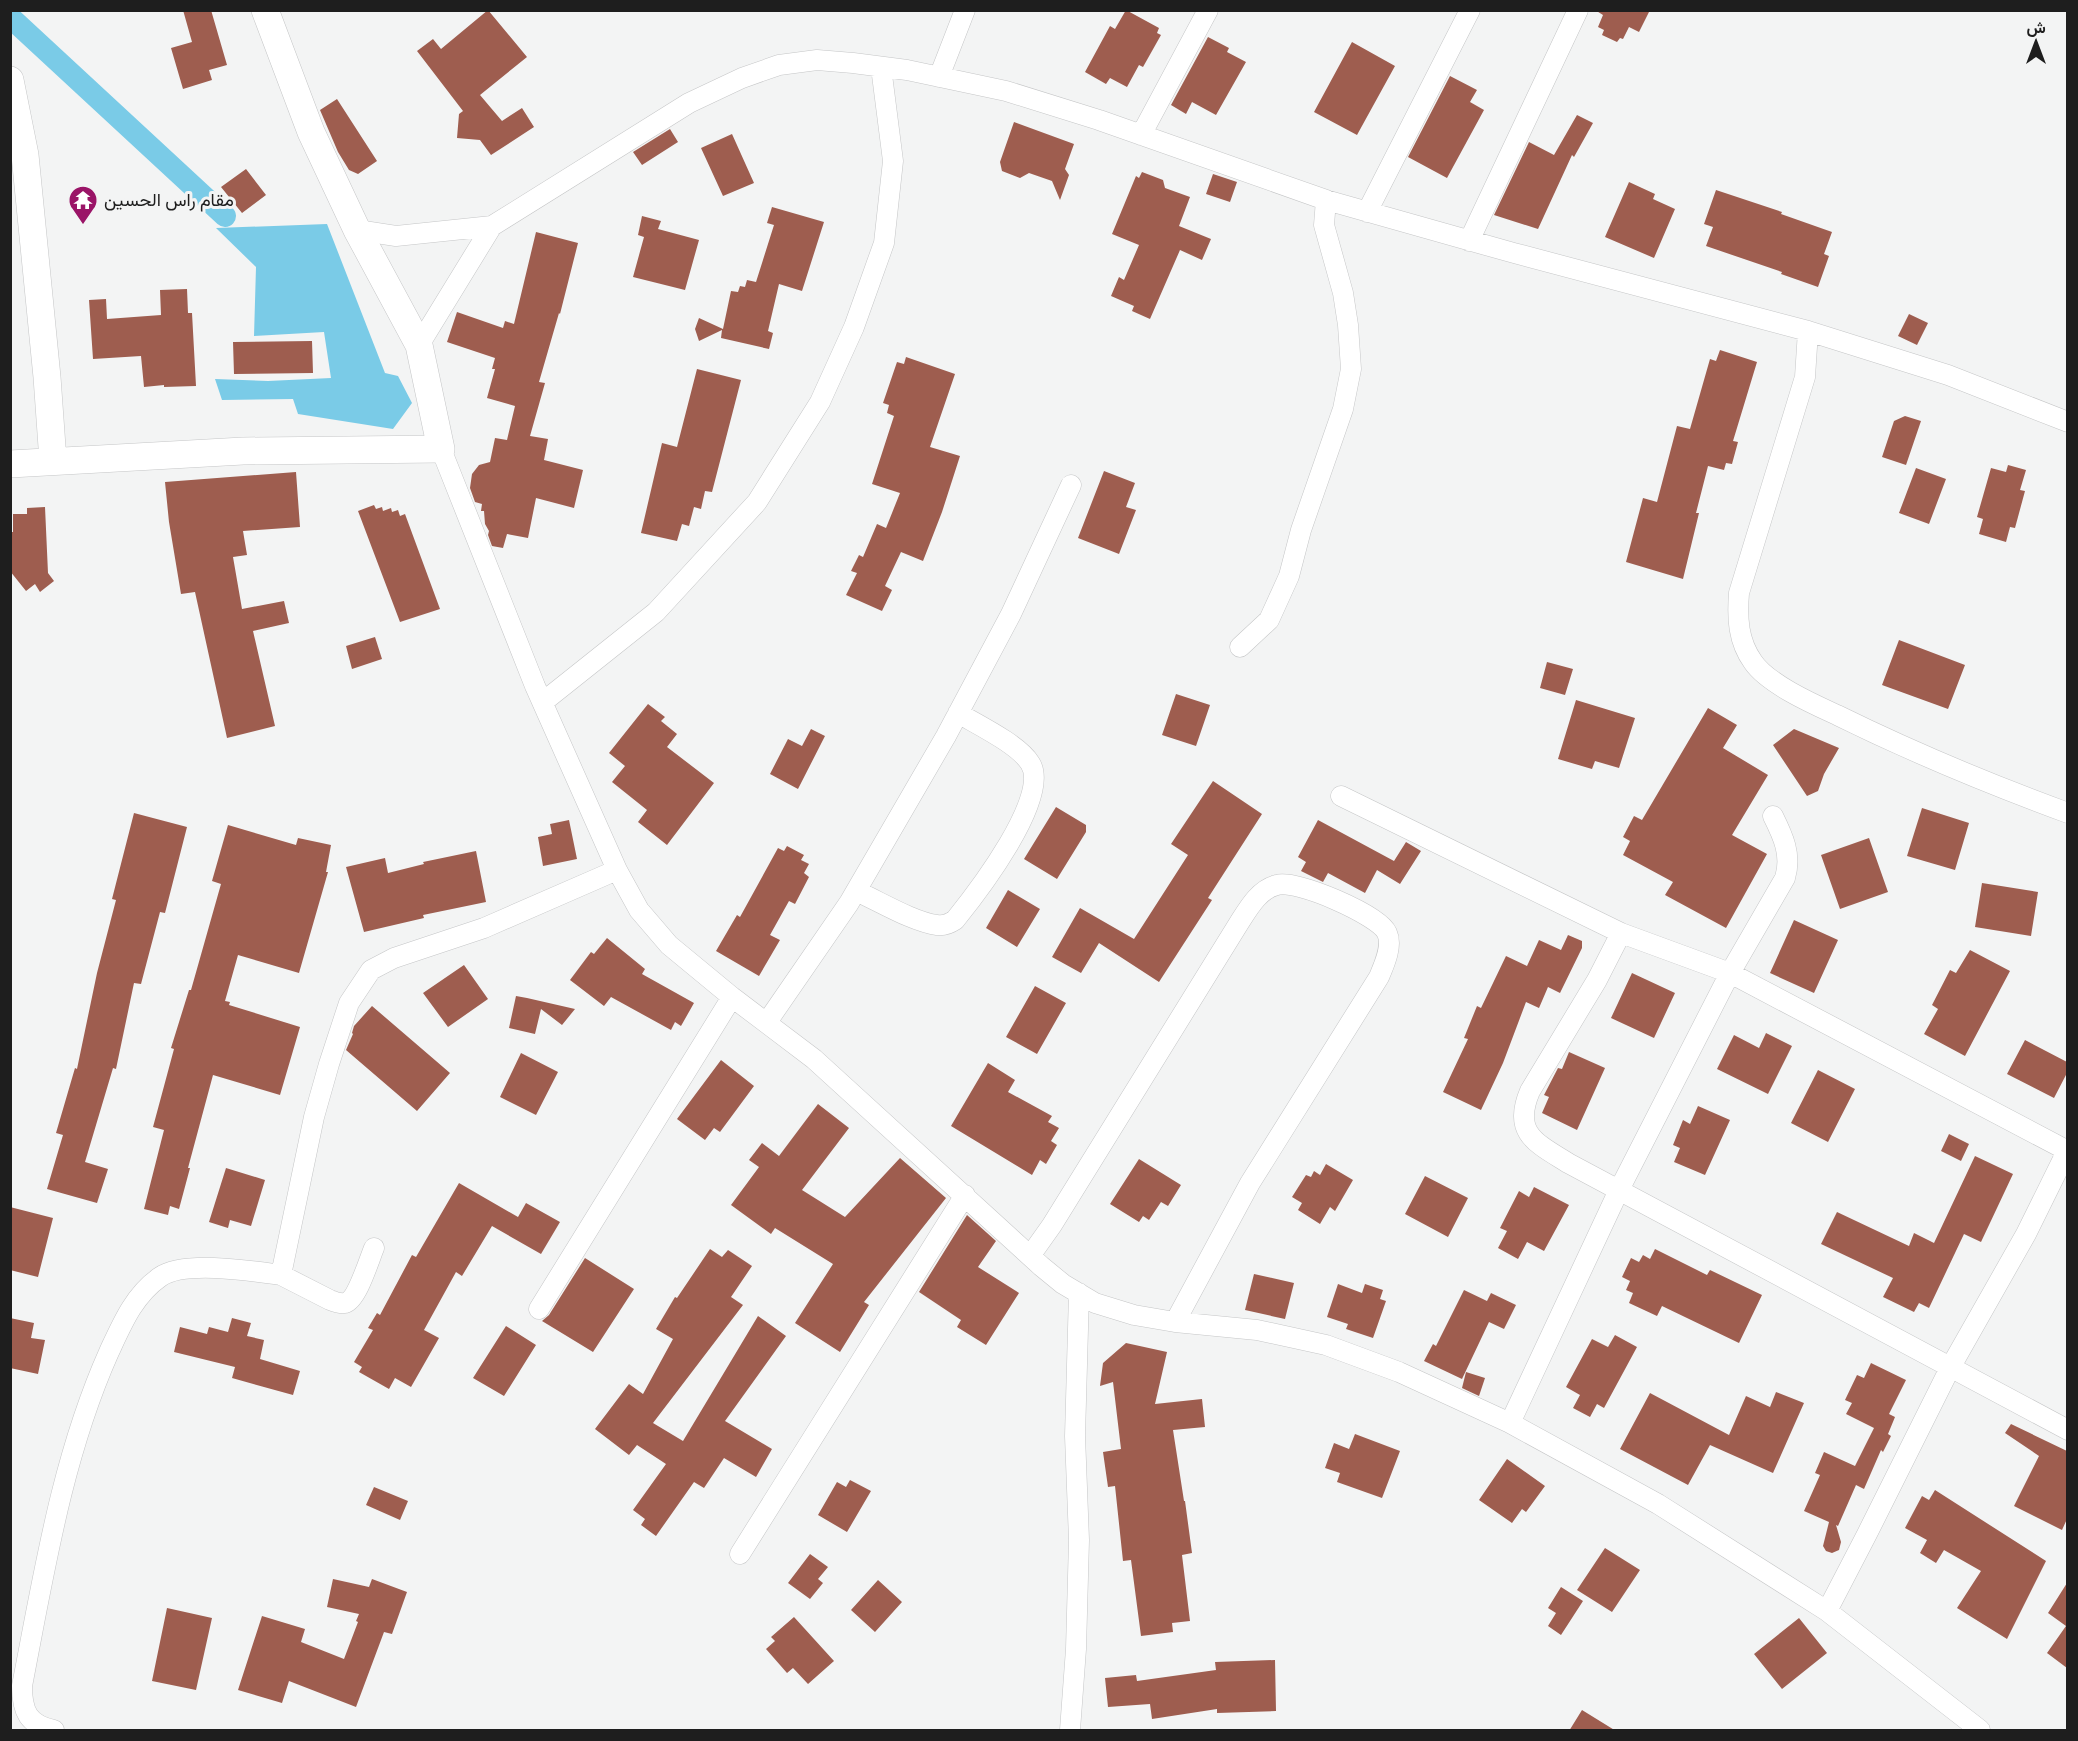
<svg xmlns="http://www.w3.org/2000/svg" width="2078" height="1741" font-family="Karla,Vazirmatn,sans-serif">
<rect width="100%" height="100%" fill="#f3f4f4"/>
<path fill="#7acbe7" d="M 327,224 L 385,373 L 398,376 L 412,403 L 393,429 L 298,414 L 293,399 L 222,400 L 215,379 L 268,381 L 331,378 L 324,332 L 254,336 L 256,267 L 216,228 Z"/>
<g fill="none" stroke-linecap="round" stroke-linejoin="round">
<path stroke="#7acbe7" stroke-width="22" d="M 10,17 L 225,216"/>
</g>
<path fill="#9e5d4f" d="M 183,10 L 211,10 L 227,65 L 209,70 L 212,80 L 183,89 L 171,48 L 192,42 Z
M 488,10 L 527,57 L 480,95 L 502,121 L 522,108 L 534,127 L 491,155 L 480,140 L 457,138 L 459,114 L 463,111 L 417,51 L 433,39 L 441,49 Z
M 1126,10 L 1159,28 L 1157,33 L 1161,35 L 1143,67 L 1139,65 L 1127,87 L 1110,78 L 1106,84 L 1085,72 L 1110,26 L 1115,29 Z
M 1595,10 L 1650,10 L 1639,32 L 1629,27 L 1623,39 L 1620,38 L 1617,42 L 1602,35 L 1604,30 L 1598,27 L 1603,15 Z
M 1208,37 L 1229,48 L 1227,52 L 1246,62 L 1216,115 L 1192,102 L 1186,114 L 1171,105 Z
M 1352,42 L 1395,66 L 1357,135 L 1314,112 Z
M 1450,76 L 1477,90 L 1470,102 L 1484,110 L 1447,178 L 1408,157 Z
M 337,99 L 377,161 L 358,174 L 349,170 L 338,152 L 320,110 Z
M 1577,115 L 1593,123 L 1574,157 L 1572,155 L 1538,229 L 1494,215 L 1529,142 L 1554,155 Z
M 1014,122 L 1074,144 L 1065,169 L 1069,175 L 1060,200 L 1052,181 L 1029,173 L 1020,178 L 1002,171 L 1000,162 Z
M 670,129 L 678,142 L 642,165 L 633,152 Z
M 732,134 L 754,183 L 723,196 L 701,148 Z
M 246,169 L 266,195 L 242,213 L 221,187 Z
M 1142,172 L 1163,180 L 1165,188 L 1190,197 L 1179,226 L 1211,239 L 1202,260 L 1180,250 L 1150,319 L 1132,311 L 1134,306 L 1111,296 L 1119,277 L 1124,280 L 1139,245 L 1112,234 L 1136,176 L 1139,178 Z
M 1213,174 L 1237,182 L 1230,202 L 1206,194 Z
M 1629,182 L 1655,194 L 1653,199 L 1675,209 L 1654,258 L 1605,237 Z
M 1716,190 L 1782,212 L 1781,214 L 1832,232 L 1824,254 L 1829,256 L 1818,287 L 1781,274 L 1782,272 L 1706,246 L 1713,227 L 1704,224 Z
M 772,207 L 824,222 L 802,291 L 779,284 L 768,331 L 773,333 L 769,349 L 721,338 L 722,330 L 699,341 L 695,329 L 699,318 L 723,329 L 731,291 L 738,292 L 740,286 L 745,287 L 747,280 L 756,282 L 774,225 L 767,223 Z
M 642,216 L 661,221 L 658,229 L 699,240 L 685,290 L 633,277 L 644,237 L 638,235 Z
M 536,232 L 578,243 L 560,314 L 559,313 L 539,382 L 545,383 L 530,436 L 548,439 L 544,460 L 583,470 L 574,508 L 536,498 L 528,538 L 507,534 L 503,548 L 492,546 L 488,535 L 489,531 L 485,524 L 484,511 L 481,511 L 482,504 L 475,502 L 470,488 L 472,474 L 479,465 L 490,462 L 495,438 L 507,440 L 515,406 L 487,398 L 495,369 L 492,369 L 495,358 L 447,342 L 457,312 L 503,328 L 505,321 L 514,324 Z
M 187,289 L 188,313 L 192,313 L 196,386 L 164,387 L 164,385 L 144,387 L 141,356 L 93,359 L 89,300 L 106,299 L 107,319 L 161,315 L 160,290 Z
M 1909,314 L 1928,323 L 1917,345 L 1898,336 Z
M 312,341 L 313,373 L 234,374 L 233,342 Z
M 1720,350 L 1757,362 L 1733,441 L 1738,442 L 1732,464 L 1726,463 L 1724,470 L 1708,466 L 1696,513 L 1699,513 L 1683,579 L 1626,562 L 1643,498 L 1657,502 L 1677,426 L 1690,429 L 1710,359 L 1716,361 Z
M 906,357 L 955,374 L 930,447 L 960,456 L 942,512 L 923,561 L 901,552 L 885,586 L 892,590 L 882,611 L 846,595 L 857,573 L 851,571 L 859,555 L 863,557 L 877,524 L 886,528 L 900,493 L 872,484 L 894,416 L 887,413 L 889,405 L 883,403 L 897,362 L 904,364 Z
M 697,369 L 741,380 L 712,492 L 705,491 L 701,509 L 694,507 L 689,526 L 682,524 L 677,541 L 641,533 L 662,443 L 677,447 Z
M 1905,416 L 1921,421 L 1906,465 L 1882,457 L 1894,421 Z
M 2008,465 L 2026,470 L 2020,490 L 2025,491 L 2015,528 L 2010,527 L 2006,542 L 1979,534 L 1983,519 L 1977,517 L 1991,468 L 2006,472 Z
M 1916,468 L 1946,479 L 1929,524 L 1899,513 Z
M 1104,471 L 1135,483 L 1126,507 L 1136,510 L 1119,554 L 1078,538 Z
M 296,472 L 300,527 L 243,531 L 247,555 L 233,557 L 242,609 L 284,601 L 289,623 L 253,631 L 275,726 L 227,738 L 195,592 L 181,594 L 169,522 L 165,482 Z
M 374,505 L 376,509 L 382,507 L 383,511 L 391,508 L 392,512 L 398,510 L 400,516 L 405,514 L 440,609 L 400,622 L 358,511 Z
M 45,507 L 48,573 L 54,581 L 40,592 L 35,584 L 26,591 L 10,571 L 10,532 L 13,532 L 13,514 L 27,514 L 27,508 Z
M 375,637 L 382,659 L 352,669 L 346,646 Z
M 1899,640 L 1965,665 L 1948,709 L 1882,685 Z
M 1547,662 L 1573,669 L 1565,695 L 1540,688 Z
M 1176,694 L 1210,705 L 1196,746 L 1162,735 Z
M 1576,700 L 1635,718 L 1619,768 L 1595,761 L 1592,769 L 1558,759 Z
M 648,704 L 665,717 L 661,721 L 677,734 L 667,747 L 714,783 L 667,845 L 638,822 L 647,810 L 612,782 L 625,766 L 609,753 Z
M 1708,708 L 1737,725 L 1723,748 L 1768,775 L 1732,835 L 1767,854 L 1726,928 L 1665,895 L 1673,882 L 1623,855 L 1630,841 L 1623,837 L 1634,816 L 1642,820 Z
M 811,729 L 825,736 L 798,789 L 770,774 L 788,739 L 802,746 Z
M 1794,729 L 1839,748 L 1824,774 L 1818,791 L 1807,796 L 1773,745 Z
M 1213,781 L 1262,814 L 1208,898 L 1212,900 L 1159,982 L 1099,943 L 1081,973 L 1052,957 L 1080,908 L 1134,939 L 1188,855 L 1171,844 Z
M 1056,807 L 1086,825 L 1086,832 L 1057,879 L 1024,859 Z
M 1922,808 L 1969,823 L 1955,870 L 1907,856 Z
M 134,813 L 187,827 L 165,913 L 160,912 L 141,984 L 134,983 L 116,1069 L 113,1068 L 85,1162 L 108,1169 L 97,1203 L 47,1189 L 63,1135 L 56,1133 L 75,1068 L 77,1069 L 97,973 L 116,900 L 112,899 Z
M 569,820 L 577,859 L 543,866 L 538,837 L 552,834 L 550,824 Z
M 1318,820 L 1394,861 L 1406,842 L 1421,851 L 1400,884 L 1377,870 L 1365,893 L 1328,873 L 1323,882 L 1301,871 L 1306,862 L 1298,857 Z
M 228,825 L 296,845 L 298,838 L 331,845 L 326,872 L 328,872 L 299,973 L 238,955 L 225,1001 L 230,1002 L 229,1005 L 300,1027 L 280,1095 L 213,1075 L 188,1168 L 190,1168 L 179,1209 L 170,1206 L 168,1215 L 144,1209 L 164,1130 L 153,1127 L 174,1049 L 171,1048 L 189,990 L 191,990 L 221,884 L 212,881 Z
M 1869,838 L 1888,892 L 1840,909 L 1821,855 Z
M 787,846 L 804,855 L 801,860 L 809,864 L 804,873 L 809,877 L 795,904 L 789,901 L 770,935 L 780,940 L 759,976 L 716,951 L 737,915 L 740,917 L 778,848 L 784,851 Z
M 476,851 L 486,902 L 423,915 L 424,918 L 364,932 L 346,867 L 385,858 L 388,873 L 424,864 L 423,862 Z
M 1982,883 L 2038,892 L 2031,936 L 1975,927 Z
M 1008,890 L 1040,909 L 1017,947 L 986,928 Z
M 1794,920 L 1838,940 L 1814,993 L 1770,973 Z
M 1568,935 L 1582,941 L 1582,948 L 1560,993 L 1548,987 L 1539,1008 L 1526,1002 L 1503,1063 L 1481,1110 L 1443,1092 L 1468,1039 L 1464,1038 L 1477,1006 L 1481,1008 L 1506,956 L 1527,966 L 1539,940 L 1561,950 Z
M 607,938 L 645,969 L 642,974 L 694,1003 L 681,1026 L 675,1022 L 671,1030 L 611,997 L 604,1006 L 570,980 L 591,952 L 594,954 Z
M 1970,950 L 2010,971 L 1965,1056 L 1924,1034 L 1938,1009 L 1932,1005 L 1950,970 L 1956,973 Z
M 464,965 L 488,999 L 448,1027 L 423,993 Z
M 1632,973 L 1675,993 L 1654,1038 L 1611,1018 Z
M 1035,986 L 1066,1003 L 1037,1054 L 1006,1037 Z
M 516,996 L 527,998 L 575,1009 L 562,1025 L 541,1009 L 535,1034 L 509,1028 Z
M 372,1006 L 450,1073 L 417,1111 L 346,1050 L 353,1034 L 352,1033 L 354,1026 Z
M 1766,1033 L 1792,1046 L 1768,1094 L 1717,1069 L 1734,1035 L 1759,1048 Z
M 2025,1040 L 2067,1062 L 2067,1073 L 2054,1098 L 2007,1074 Z
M 1569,1052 L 1605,1068 L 1577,1130 L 1542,1113 L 1549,1097 L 1544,1095 L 1558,1068 L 1562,1069 Z
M 521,1053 L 558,1072 L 536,1115 L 500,1097 Z
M 721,1060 L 754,1086 L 720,1132 L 714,1128 L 705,1140 L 677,1119 Z
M 988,1063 L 1015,1080 L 1008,1092 L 1052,1116 L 1048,1122 L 1059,1128 L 1051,1141 L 1057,1145 L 1046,1164 L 1040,1160 L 1032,1175 L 951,1126 Z
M 1818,1070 L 1855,1089 L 1828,1142 L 1791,1123 Z
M 818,1104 L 849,1128 L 802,1190 L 845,1217 L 900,1158 L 946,1198 L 864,1302 L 869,1305 L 840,1352 L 795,1323 L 833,1264 L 775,1228 L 771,1234 L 731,1205 L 759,1167 L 749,1160 L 762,1143 L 779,1156 Z
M 1698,1106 L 1730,1120 L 1705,1175 L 1674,1162 L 1680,1148 L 1673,1145 L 1683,1120 L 1690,1124 Z
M 1949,1134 L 1969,1144 L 1961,1161 L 1941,1151 Z
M 1975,1156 L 2013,1174 L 1981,1242 L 1964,1234 L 1929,1308 L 1919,1303 L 1914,1312 L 1883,1297 L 1893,1278 L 1821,1244 L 1837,1212 L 1909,1246 L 1914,1233 L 1934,1243 Z
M 1139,1159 L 1181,1185 L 1168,1206 L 1161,1202 L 1149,1220 L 1143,1216 L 1139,1222 L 1110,1204 Z
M 1326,1164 L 1353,1180 L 1335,1211 L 1330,1207 L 1320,1224 L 1298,1210 L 1302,1203 L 1292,1197 L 1306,1175 L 1311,1177 L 1314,1171 L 1320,1175 Z
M 226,1168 L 265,1180 L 251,1226 L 230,1220 L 228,1228 L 209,1222 Z
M 1425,1176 L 1468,1198 L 1448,1237 L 1405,1214 Z
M 459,1183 L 518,1217 L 526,1203 L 560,1222 L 541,1254 L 492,1226 L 462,1276 L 456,1272 L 424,1330 L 439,1338 L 411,1387 L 395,1378 L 389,1389 L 359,1372 L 362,1367 L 354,1362 L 373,1330 L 368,1328 L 377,1313 L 380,1315 L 412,1255 L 416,1257 Z
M 1534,1187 L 1569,1205 L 1544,1251 L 1527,1242 L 1518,1259 L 1498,1248 L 1507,1231 L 1500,1228 L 1519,1191 L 1529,1197 Z
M 10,1207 L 53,1218 L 38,1277 L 10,1270 Z
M 967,1215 L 996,1241 L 978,1267 L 1019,1293 L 986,1345 L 957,1327 L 961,1320 L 919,1292 Z
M 710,1249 L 722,1257 L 728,1250 L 752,1266 L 731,1297 L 743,1305 L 653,1423 L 683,1441 L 758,1316 L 786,1336 L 725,1421 L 772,1449 L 756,1477 L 724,1458 L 704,1488 L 694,1482 L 656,1536 L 641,1525 L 645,1519 L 633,1510 L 666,1464 L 637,1445 L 629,1455 L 595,1429 L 629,1384 L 643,1394 L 673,1339 L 656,1329 L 675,1297 L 677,1298 Z
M 1655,1249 L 1707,1275 L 1710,1270 L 1762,1295 L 1739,1343 L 1662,1306 L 1657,1316 L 1629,1303 L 1633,1293 L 1626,1290 L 1630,1281 L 1622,1277 L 1631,1258 L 1639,1262 L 1643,1255 L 1650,1259 Z
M 585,1258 L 634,1289 L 593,1352 L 542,1321 L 549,1315 Z
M 1254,1274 L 1294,1283 L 1285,1319 L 1245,1310 Z
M 1338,1284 L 1362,1293 L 1365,1284 L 1383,1290 L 1380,1299 L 1386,1301 L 1373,1338 L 1346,1329 L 1348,1324 L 1327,1317 Z
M 1464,1290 L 1487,1301 L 1491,1293 L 1516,1305 L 1504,1329 L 1489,1322 L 1462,1379 L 1424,1361 L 1433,1344 L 1436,1346 Z
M 10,1318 L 34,1323 L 31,1338 L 45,1340 L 38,1374 L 10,1368 Z
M 232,1318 L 251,1323 L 247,1336 L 264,1340 L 260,1359 L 300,1371 L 293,1395 L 232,1378 L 235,1367 L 174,1352 L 180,1327 L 207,1334 L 209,1327 L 228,1332 Z
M 506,1326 L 536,1345 L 504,1396 L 473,1378 Z
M 1615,1335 L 1637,1347 L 1604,1408 L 1597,1404 L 1590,1417 L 1573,1408 L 1580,1395 L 1566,1387 L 1592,1339 L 1608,1347 Z
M 1126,1343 L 1167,1352 L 1155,1404 L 1202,1399 L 1205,1427 L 1173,1430 L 1184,1501 L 1185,1501 L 1192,1553 L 1182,1555 L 1190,1621 L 1172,1623 L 1173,1632 L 1141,1636 L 1131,1560 L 1123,1561 L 1115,1486 L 1108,1487 L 1103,1452 L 1121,1449 L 1113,1382 L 1100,1386 L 1103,1363 Z
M 1871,1363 L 1906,1380 L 1889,1414 L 1895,1417 L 1888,1434 L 1891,1436 L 1883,1452 L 1881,1450 L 1864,1489 L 1856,1485 L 1838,1526 L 1836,1525 L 1841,1542 L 1839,1550 L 1832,1553 L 1826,1551 L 1823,1546 L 1829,1522 L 1804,1511 L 1820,1475 L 1815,1473 L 1824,1452 L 1855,1466 L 1874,1428 L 1846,1414 L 1852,1403 L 1845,1400 L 1857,1375 L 1864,1378 Z
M 1466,1372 L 1485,1378 L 1479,1396 L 1462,1388 Z
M 1776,1392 L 1804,1403 L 1773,1473 L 1710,1445 L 1688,1485 L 1620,1449 L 1650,1393 L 1729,1435 L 1746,1396 L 1770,1407 Z
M 2011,1424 L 2067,1451 L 2067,1519 L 2062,1530 L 2014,1506 L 2039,1456 L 2005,1433 Z
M 1355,1434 L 1400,1451 L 1382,1498 L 1337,1482 L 1340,1473 L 1325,1468 L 1334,1443 L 1349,1449 Z
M 1507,1459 L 1545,1486 L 1526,1512 L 1522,1509 L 1512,1523 L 1479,1500 Z
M 850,1480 L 871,1491 L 847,1532 L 818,1515 L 837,1482 L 846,1487 Z
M 374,1487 L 408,1501 L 400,1520 L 366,1505 Z
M 1935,1490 L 2046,1561 L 2007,1639 L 1957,1608 L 1981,1571 L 1944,1550 L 1936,1563 L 1920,1553 L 1927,1540 L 1905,1528 L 1922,1496 L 1929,1500 Z
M 1605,1548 L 1640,1570 L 1612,1612 L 1577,1590 Z
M 810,1554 L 828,1567 L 818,1579 L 823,1583 L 810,1599 L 788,1583 Z
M 333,1579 L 369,1587 L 372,1579 L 407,1592 L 392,1634 L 384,1632 L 356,1707 L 289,1681 L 282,1703 L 238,1690 L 262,1616 L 305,1629 L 301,1642 L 344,1659 L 358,1622 L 356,1621 L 359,1614 L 327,1607 Z
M 878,1580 L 902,1602 L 875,1632 L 851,1610 Z
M 2067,1583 L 2067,1668 L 2047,1653 L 2066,1626 L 2048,1613 Z
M 1561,1587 L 1583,1601 L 1561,1635 L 1548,1626 L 1556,1613 L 1548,1608 Z
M 167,1608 L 212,1618 L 196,1690 L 152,1681 Z
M 794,1617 L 834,1661 L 808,1684 L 793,1668 L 787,1673 L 766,1649 L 775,1641 L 771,1637 Z
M 1799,1618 L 1827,1653 L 1782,1689 L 1754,1654 Z
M 1275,1660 L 1276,1711 L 1217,1713 L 1217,1709 L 1152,1719 L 1150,1704 L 1108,1707 L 1105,1678 L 1136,1675 L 1137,1681 L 1216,1670 L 1215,1662 Z
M 1582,1710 L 1616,1731 L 1569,1731 Z"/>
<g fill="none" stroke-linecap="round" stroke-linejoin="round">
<g stroke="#c5c6c7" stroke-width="21">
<path id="street" d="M 939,77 L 965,10
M 1141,135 L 1208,10
M 1367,212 L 1470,10
M 357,230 L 396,236 L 492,226 L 689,103 L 742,78 L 779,65 L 817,60 L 853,63 L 907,70 L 1006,91 L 1099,120 L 1326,200 L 1514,253 L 1808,331 L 1948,375 L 2068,422
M 1469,241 L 1578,10
M 1808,331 L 1805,377 L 1739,593 C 1737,618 1738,641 1753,662 C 1768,684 1813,704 1837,715 C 1912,752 1989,784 2068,813
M 419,345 L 492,226
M 441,449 L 535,686 L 617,870 L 639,910 L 669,945 L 732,997 L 814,1059 L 1041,1266 L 1063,1284 L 1095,1303 L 1134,1315 L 1175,1322 L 1257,1330 L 1326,1345 L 1399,1372 L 1510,1423 L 1658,1504 L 1827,1611 L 1980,1730
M 1240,647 L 1269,620 L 1289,576 L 1301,530 L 1343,409 L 1351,369 L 1348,325 L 1343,293 L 1324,225 L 1326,200
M 543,702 L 656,612 L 757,502 L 820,402 L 854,327 L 884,243 L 893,161 L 881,67
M 1341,796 L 1621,933 L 1730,973 L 2068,1151
M 856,891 C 879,901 913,922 937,925 C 943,926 949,924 955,920 C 976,894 1052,796 1030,763 C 1018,744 978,725 958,713
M 1621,933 L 1597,980 L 1530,1091 C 1512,1133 1536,1143 1568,1163 L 2068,1430
M 767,1022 L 849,903 L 946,736 L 1011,614 L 1071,485
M 1030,1256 L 1052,1225 L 1239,923 C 1248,909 1259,889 1277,885 C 1296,879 1379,915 1387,933 C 1393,946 1384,965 1379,977 L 1250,1183 L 1175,1322
M 281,1275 L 330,1300 C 335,1302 340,1304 345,1303 C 357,1300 369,1260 374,1248
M 539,1309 L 732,997
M 1510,1423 L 1619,1190 L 1730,973 L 1785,878 C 1792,855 1783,836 1773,816
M 740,1554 L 965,1195
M 1827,1611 L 1867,1534 L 1950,1368 L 2026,1234 L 2068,1149
M 54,1730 C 28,1725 22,1711 22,1686 C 44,1573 62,1457 109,1352 C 122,1324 134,1295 160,1277 C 184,1260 252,1271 281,1275 L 314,1117 L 329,1064 L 349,1003 L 371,970 L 394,958 L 484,928 L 617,870
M 1070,1730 L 1076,1649 L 1079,1540 L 1075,1436 L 1079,1293"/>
</g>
<g stroke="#c5c6c7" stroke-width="28">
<path id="secondary" d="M 10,80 L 25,155 L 47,377 L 53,461
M 10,464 L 243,451 L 441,449 L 419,345 L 357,230 L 311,132 L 265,10"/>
</g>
<use href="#street" stroke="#fff" stroke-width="20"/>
<use href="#secondary" stroke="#fff" stroke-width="27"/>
</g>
<defs>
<g id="temple-pin" transform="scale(1.5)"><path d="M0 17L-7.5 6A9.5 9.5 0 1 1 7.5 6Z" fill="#9a1467" stroke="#f3f4f4"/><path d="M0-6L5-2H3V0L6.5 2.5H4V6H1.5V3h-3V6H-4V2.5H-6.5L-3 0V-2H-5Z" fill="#fff"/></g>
</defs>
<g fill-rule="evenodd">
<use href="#temple-pin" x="83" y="200"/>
</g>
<g text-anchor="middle" stroke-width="6" stroke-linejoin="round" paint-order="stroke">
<g font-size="18" fill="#1e1e1e" stroke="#f3f4f4" text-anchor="start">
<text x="104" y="206">مقام راس الحسين</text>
</g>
</g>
<rect width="2078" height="1741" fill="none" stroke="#1e1e1e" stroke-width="24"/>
<g transform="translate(2036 42)" stroke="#f3f4f4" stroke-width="4.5" paint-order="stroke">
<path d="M0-4.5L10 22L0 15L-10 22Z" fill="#1e1e1e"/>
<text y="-9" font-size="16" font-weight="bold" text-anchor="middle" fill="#1e1e1e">ش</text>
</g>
</svg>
